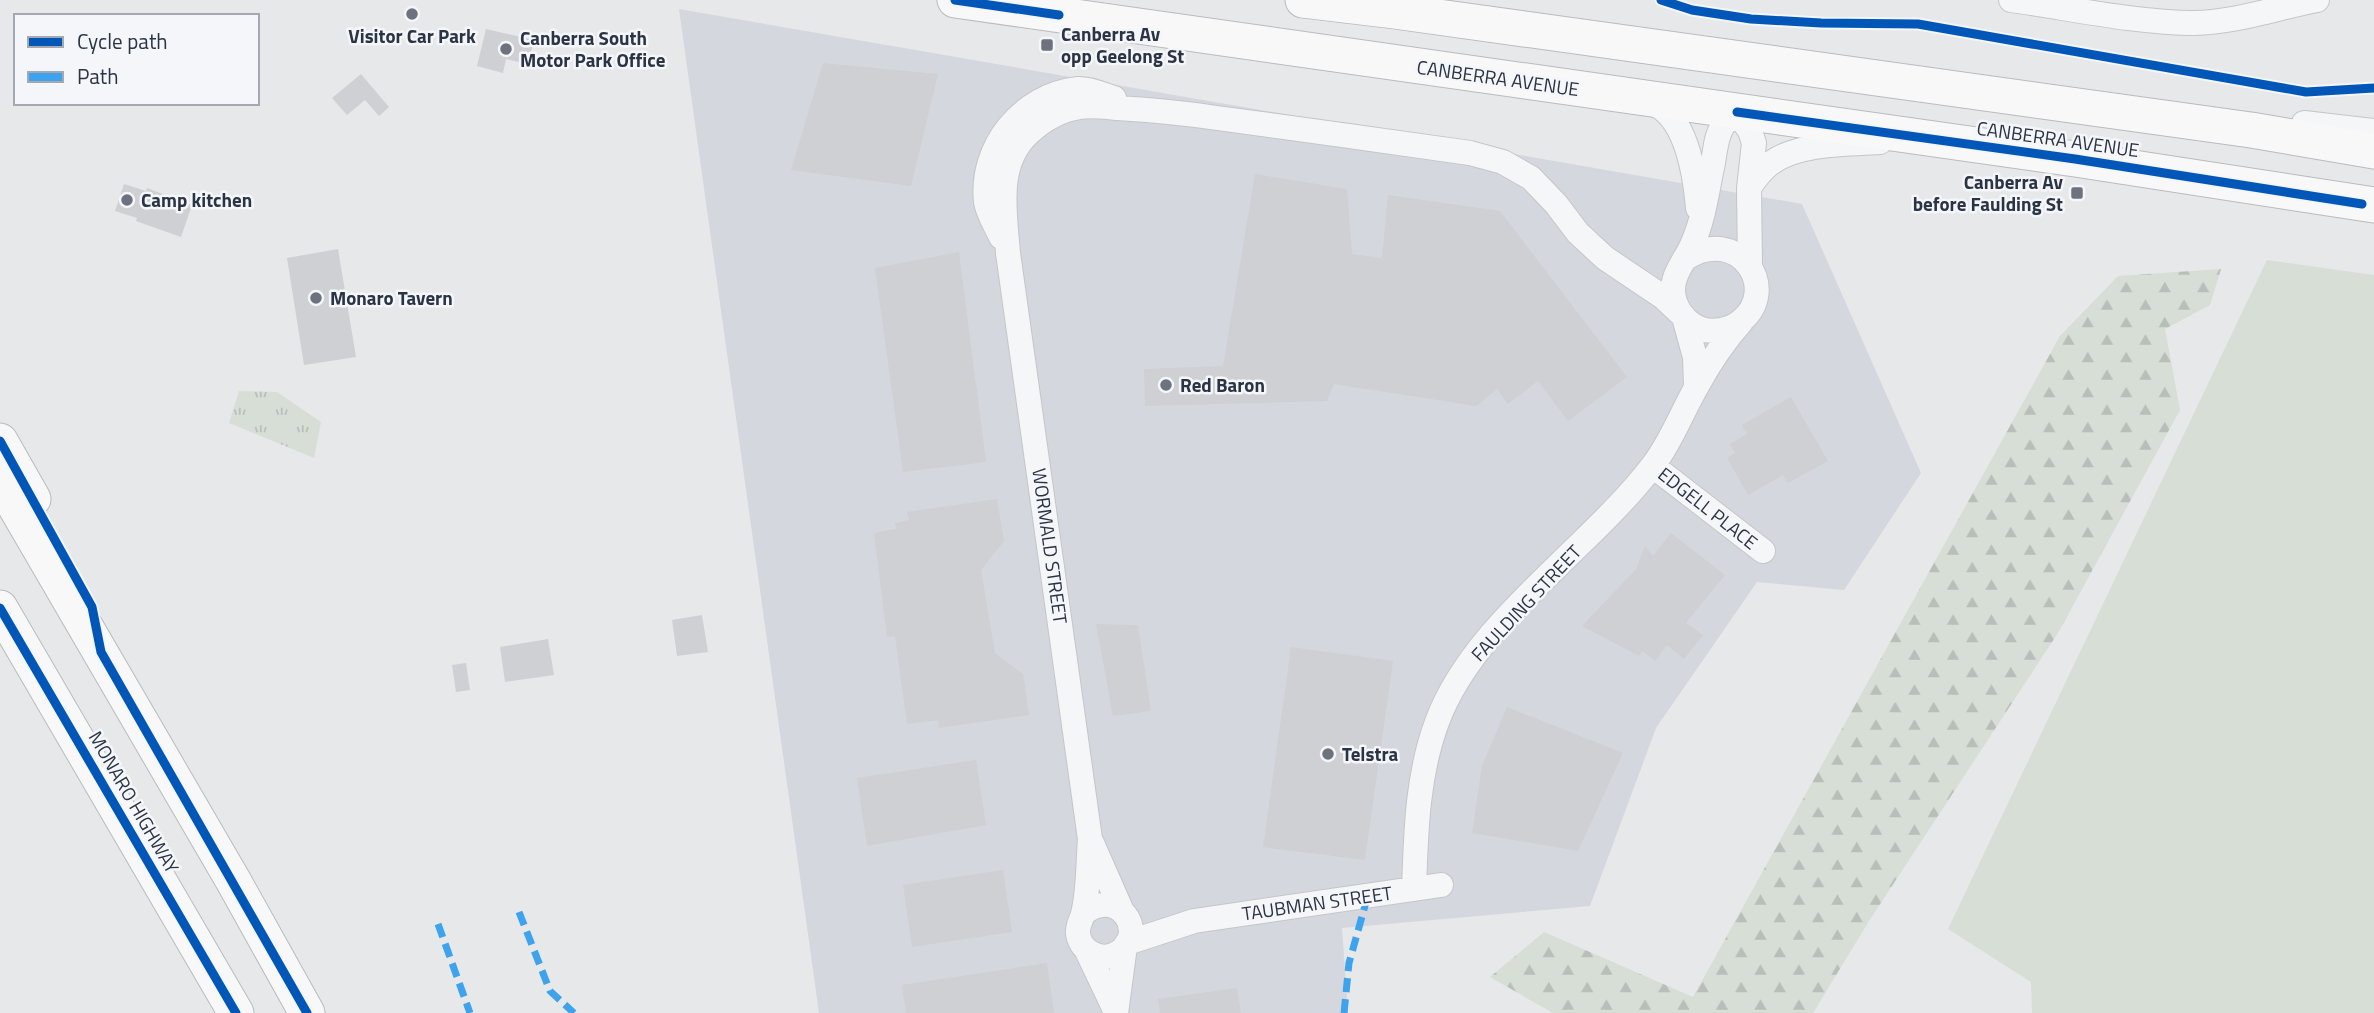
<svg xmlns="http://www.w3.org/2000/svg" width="2374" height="1013" font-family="'Titillium Web',sans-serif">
<defs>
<pattern id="forest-firs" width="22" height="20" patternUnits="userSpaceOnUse" patternTransform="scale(1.75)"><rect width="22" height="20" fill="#d6ded6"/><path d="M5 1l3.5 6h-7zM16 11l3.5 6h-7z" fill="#b8bfb9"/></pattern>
<pattern id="park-tufts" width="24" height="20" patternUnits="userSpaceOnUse" patternTransform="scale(1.75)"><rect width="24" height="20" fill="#d6ded6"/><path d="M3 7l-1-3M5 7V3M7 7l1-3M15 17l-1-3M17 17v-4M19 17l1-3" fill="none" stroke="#b8bfb9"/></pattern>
</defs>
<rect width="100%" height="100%" fill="#e6e8ea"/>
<path fill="#d4d7dd" d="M 679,9 L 1802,204 L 1921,473 L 1844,590 L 1757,582 L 1656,728 L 1590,906 L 1342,928 L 1348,1013 L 819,1013 Z"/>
<path fill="#d6ded6" d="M 2267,260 L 2374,275 L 2374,1013 L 2032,1013 L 2031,982 L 1948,929 Z"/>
<path fill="url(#forest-firs)" d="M 2221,269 L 2210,305 L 2165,329 L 2180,410 L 2058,633 L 1869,921 L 1813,1013 L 1553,1013 L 1490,977 L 1544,932 L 1693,997 L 2060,336 L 2118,276 Z"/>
<path fill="url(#park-tufts)" d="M 239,391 L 277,392 L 321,422 L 314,458 L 229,423 Z"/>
<path fill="#ced0d3" d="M 486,29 L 534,40 L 528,64 L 506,59 L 503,73 L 477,66 Z
M 823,63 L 938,74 L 911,186 L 791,170 Z
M 361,74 L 389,107 L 379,116 L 365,100 L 347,115 L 332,98 Z
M 1255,174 L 1347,189 L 1352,254 L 1382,258 L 1388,195 L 1500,211 L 1627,377 L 1568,421 L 1538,381 L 1508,404 L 1497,389 L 1476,406 L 1334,384 L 1327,401 L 1145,406 L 1144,369 L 1223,366 Z
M 124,184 L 146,191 L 147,188 L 192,205 L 181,237 L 136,221 L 137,218 L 115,211 Z
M 338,249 L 356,357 L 304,365 L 287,258 Z
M 959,252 L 986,462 L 903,472 L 875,268 Z
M 1791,397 L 1828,461 L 1788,483 L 1783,475 L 1748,495 L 1727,458 L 1735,453 L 1730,444 L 1747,434 L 1742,425 Z
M 997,499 L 1004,541 L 981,570 L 995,653 L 1023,674 L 1029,715 L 939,728 L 938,720 L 907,724 L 895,636 L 887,637 L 874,533 L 896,529 L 895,523 L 909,520 L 907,512 Z
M 1671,533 L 1725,575 L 1686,623 L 1703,635 L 1684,659 L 1667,645 L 1655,661 L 1642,651 L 1639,656 L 1582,626 L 1636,569 L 1645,546 L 1653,556 Z
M 702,615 L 708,652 L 677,656 L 672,620 Z
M 1096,624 L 1138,625 L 1151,711 L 1113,716 Z
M 548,639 L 554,675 L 505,682 L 500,647 Z
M 1291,647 L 1393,661 L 1365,860 L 1263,847 Z
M 466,663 L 470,690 L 456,692 L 452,665 Z
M 1507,707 L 1623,753 L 1578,851 L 1472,833 L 1482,766 Z
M 976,760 L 986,825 L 867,846 L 857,778 Z
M 1003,870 L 1012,932 L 912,947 L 903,885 Z
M 1047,963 L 1054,1013 L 906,1013 L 902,985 Z
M 1237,988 L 1241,1013 L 1160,1013 L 1158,999 Z"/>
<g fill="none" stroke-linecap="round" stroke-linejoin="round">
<g stroke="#c4c6c8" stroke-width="26">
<path id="minor" d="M 2011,0 C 2068,8 2138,23 2194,23 C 2236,22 2276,8 2317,0
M 1648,102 C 1686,111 1695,174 1698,208
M 2304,123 L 2374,131
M 1749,188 C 1755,179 1762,169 1771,163 C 1798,143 1848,144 1880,142
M 1001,237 C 996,226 988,214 986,202 C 980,147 1022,95 1078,89 C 1089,88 1103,95 1114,98
M 1686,258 C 1738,225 1781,288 1741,321 C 1731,330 1714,333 1701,329 C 1688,324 1677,312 1674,298 C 1669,277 1684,263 1692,245 C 1704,219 1707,190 1713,163 C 1715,151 1716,137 1722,127 C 1726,121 1732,116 1737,112 L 1750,131 L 1754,143 L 1749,188 L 1750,266
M 1684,317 L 1695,357 L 1696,386
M 1653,466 L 1763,551
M 1092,843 L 1121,909
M 1414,889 C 1416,832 1417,776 1437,722 C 1474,622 1590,549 1654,464 C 1672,440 1682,412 1697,386 C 1710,362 1724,341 1742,321
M 1083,914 C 1117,885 1149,932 1119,952 C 1103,963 1081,953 1078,934 C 1077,926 1081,921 1083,914 C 1089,890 1088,863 1090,839 L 1008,253 C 1005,213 995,164 1029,133 C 1043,120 1061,110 1080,107 C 1092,105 1105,107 1117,108 C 1151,110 1184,113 1217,118 C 1301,129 1386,141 1470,153 L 1503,162 L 1531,178 L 1556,204 L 1578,233 L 1605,258 L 1663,297 L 1679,312
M 1127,943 L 1194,921 L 1441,885
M 1087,951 L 1115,1010
M 1116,1013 L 1125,946"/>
</g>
<g stroke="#b8bbbf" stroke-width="37">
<path id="highway" d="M 955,0 L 2075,159 L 2374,205
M 1303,0 L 1395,11 L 2251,130 L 2374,151
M 0,441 L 33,499
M 0,480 L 234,882 L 307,1013
M 0,608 L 236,1013"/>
</g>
<use href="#minor" stroke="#f5f6f7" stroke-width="24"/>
<use href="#highway" stroke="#f8f8f8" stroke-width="35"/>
<path stroke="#3ea3ec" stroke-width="7" stroke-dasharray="14 7" stroke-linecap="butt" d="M 519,912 L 550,991 L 574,1013
M 438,924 L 470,1013
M 1344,1013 L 1349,963 L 1368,895"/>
<g stroke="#f4f6f9" stroke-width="13">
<path id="cycleway" d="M 955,0 L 1059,15
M 1661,0 L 1692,10 L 1751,19 L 1821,23 L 1918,24 L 2306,92 L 2374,88
M 1737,112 L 2075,159 L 2362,204
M 0,441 L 92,607 L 101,652 L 307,1013
M 0,608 L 236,1013"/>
</g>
<use href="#cycleway" stroke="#0057b8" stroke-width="9"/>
</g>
<g fill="#6c737f" stroke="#f4f6f9" stroke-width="2.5">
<circle cx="412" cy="14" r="7"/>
<rect x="1040" y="38" width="14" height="14" rx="3.5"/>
<circle cx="506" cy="49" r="7"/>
<rect x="2070" y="186" width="14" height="14" rx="3.5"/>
<circle cx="127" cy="200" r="7"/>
<circle cx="316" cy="298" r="7"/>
<circle cx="1166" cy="385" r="7"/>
<circle cx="1328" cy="754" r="7"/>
</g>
<g text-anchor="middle" stroke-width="5" stroke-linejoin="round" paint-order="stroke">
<g font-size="19" font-weight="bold" fill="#2b3445" stroke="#f4f6f9" text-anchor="start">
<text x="1061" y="41">Canberra Av<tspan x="1061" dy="22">opp Geelong St</tspan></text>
<text x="412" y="43" text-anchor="middle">Visitor Car Park</text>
<text x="520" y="45">Canberra South<tspan x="520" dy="22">Motor Park Office</tspan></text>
<text x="2063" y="189" text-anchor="end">Canberra Av<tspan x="2063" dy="22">before Faulding St</tspan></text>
<text x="141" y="207">Camp kitchen</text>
<text x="330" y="305">Monaro Tavern</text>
<text x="1180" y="392">Red Baron</text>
<text x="1342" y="761">Telstra</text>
</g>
<g font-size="19" fill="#2b3445" stroke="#f4f6f9">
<text transform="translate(1498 78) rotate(8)" y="7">CANBERRA AVENUE</text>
<text transform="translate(2058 139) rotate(8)" y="7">CANBERRA AVENUE</text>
<text transform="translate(1708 508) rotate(38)" y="7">EDGELL PLACE</text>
<text transform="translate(1050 546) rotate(82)" y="7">WORMALD STREET</text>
<text transform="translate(1526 603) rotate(-47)" y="7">FAULDING STREET</text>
<text transform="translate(134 802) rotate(60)" y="7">MONARO HIGHWAY</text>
<text transform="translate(1317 903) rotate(-8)" y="7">TAUBMAN STREET</text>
</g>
</g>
<rect x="14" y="14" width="245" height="91" fill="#f4f6f9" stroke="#a4a8b1" stroke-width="2"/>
<rect x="28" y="37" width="35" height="10" fill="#0057b8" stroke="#a4a8b1" stroke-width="2"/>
<text x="77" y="49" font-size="21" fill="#2b3445">Cycle path</text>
<rect x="28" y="72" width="35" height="10" fill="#3ea3ec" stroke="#a4a8b1" stroke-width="2"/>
<text x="77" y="84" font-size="21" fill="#2b3445">Path</text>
</svg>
